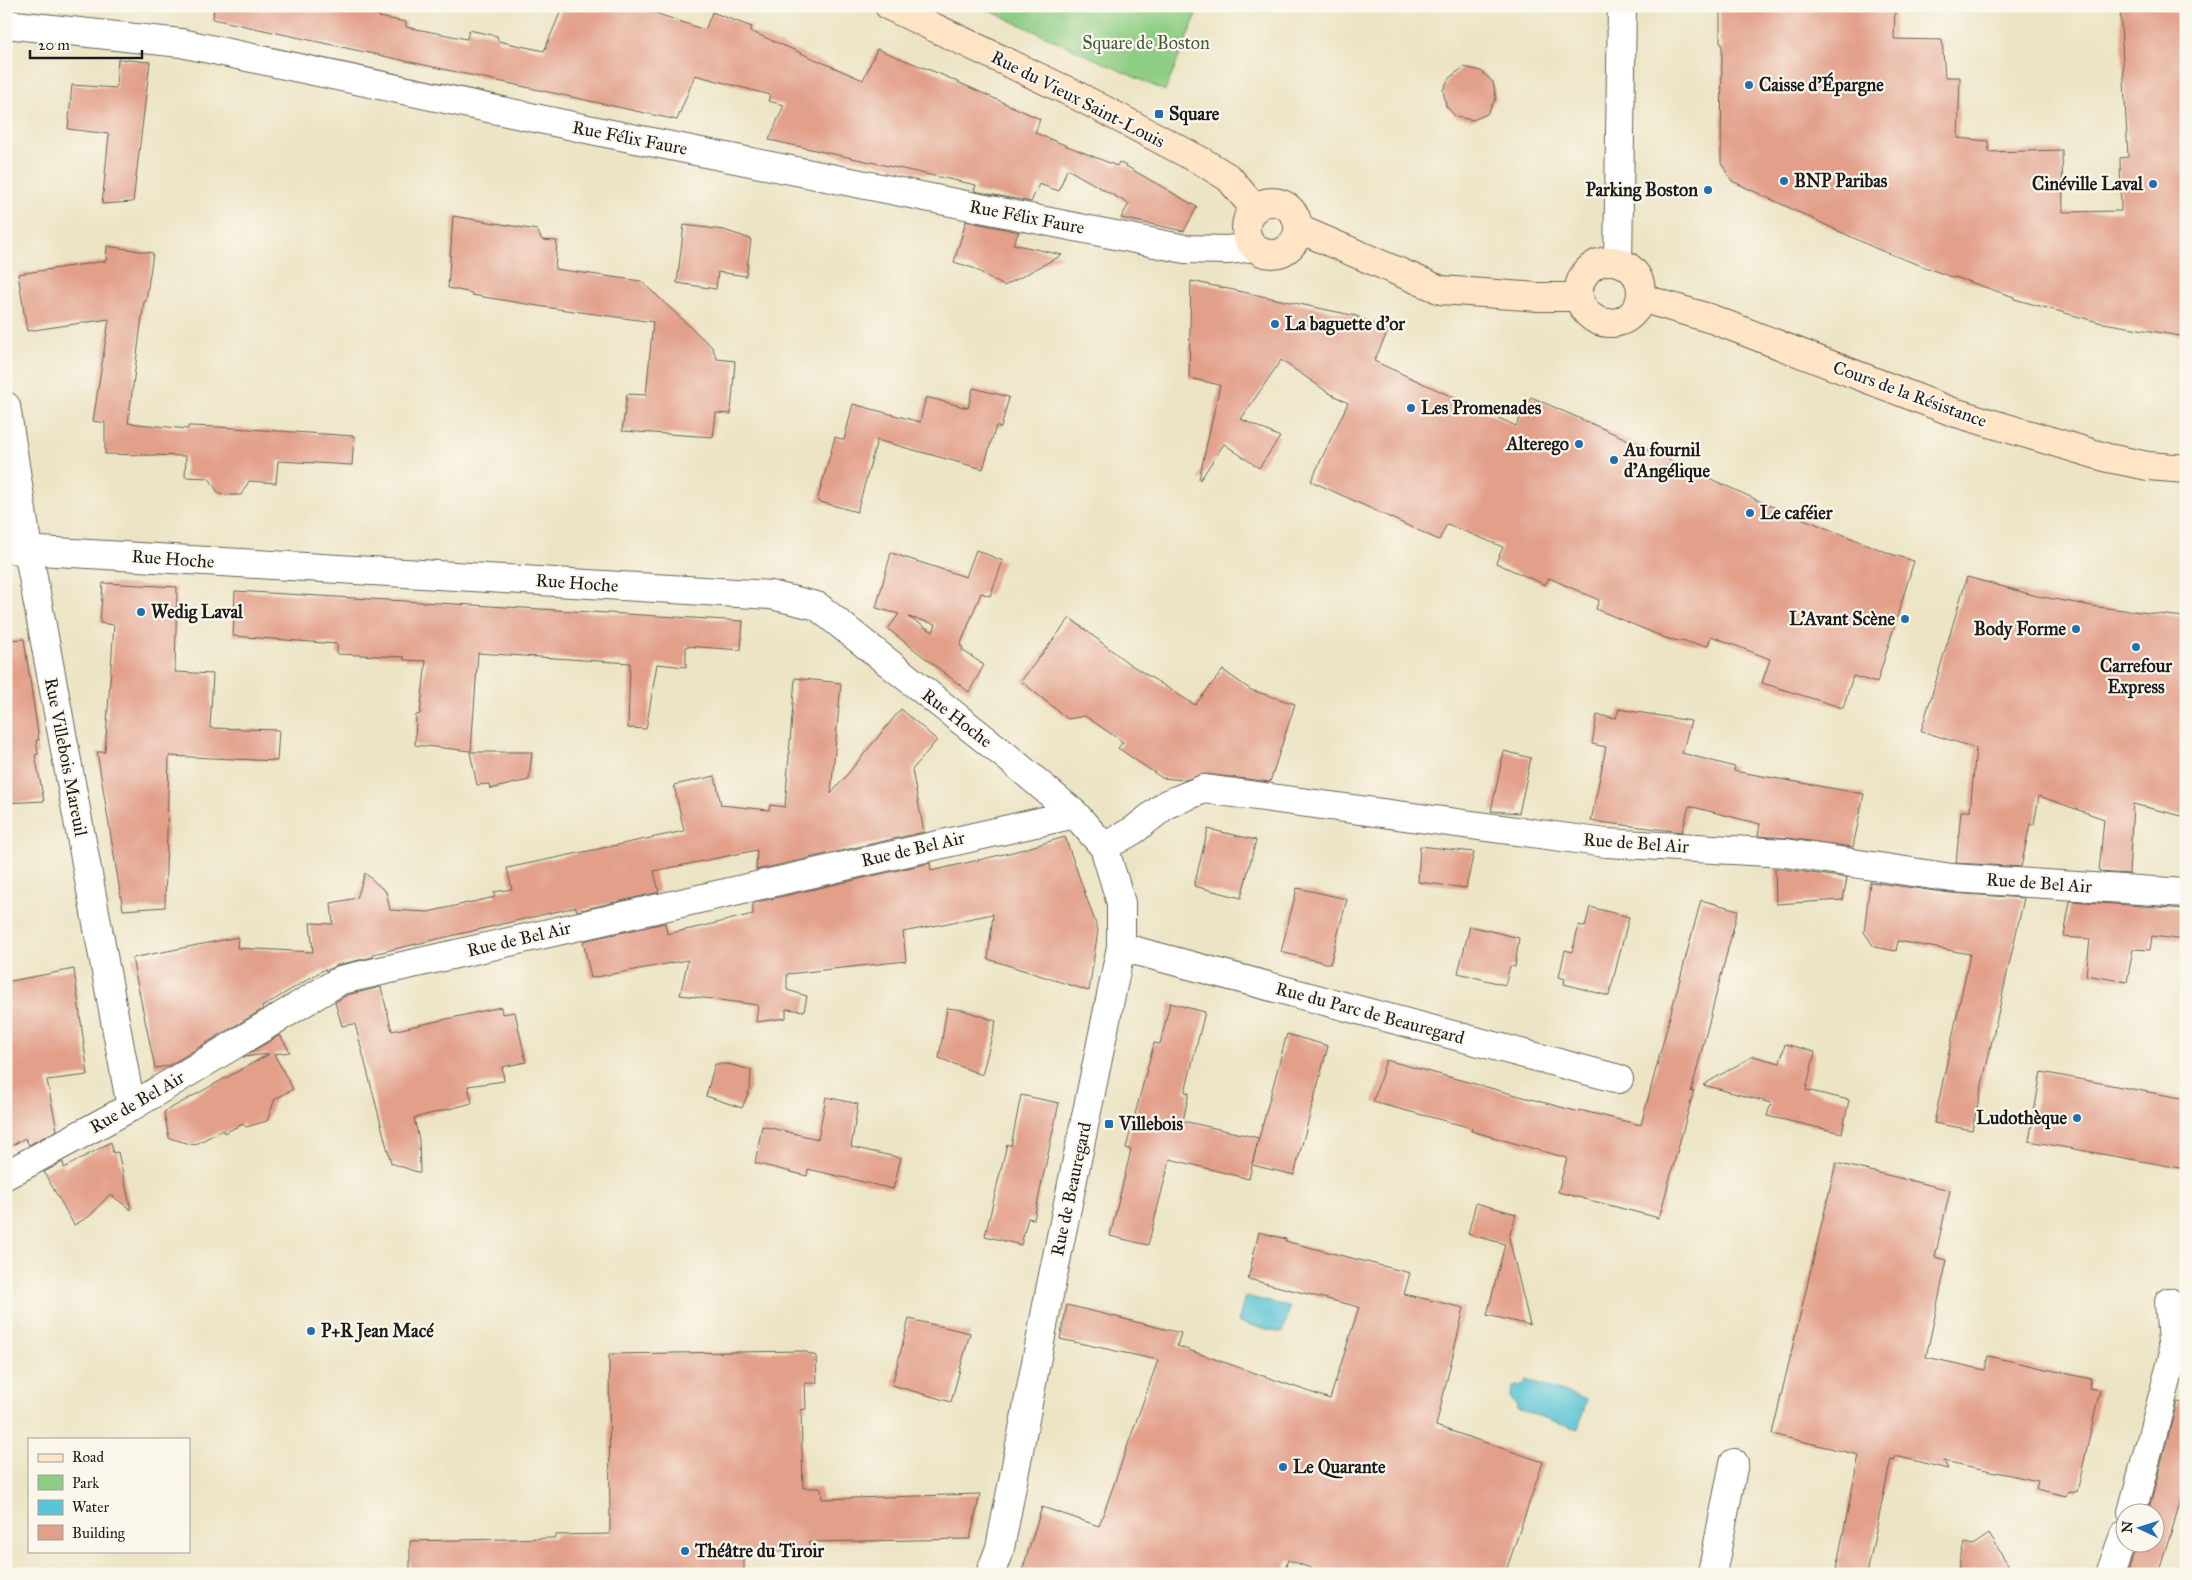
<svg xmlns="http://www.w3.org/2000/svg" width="2192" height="1580" font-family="'IM FELL Great Primer',serif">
<rect width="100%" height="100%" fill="#fbf7ec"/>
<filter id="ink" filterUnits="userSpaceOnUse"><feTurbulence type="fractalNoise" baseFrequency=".02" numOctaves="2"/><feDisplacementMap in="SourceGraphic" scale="10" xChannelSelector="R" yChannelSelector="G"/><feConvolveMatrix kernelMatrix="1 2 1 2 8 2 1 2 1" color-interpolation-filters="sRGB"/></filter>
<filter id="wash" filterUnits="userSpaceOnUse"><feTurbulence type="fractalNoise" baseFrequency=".0096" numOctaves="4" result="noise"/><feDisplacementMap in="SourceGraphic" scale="20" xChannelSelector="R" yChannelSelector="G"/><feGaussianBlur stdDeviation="1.12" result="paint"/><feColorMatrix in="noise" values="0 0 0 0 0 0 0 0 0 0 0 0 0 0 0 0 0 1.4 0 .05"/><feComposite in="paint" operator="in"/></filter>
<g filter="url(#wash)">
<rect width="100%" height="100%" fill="#ece4c4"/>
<path fill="#8ecd84" stroke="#557450" d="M 979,6 L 1200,6 L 1165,91 Z"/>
<path fill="#5ac5d4" stroke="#3b7078" d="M 1245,1296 L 1290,1307 L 1283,1333 L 1238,1322 Z
M 1526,1380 L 1587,1400 L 1578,1429 L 1517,1409 L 1517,1406 L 1510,1397 L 1513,1387 L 1525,1384 Z"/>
<g id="blocks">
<path fill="#e29f89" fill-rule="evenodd" d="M 214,6 L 380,6 L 379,17 L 406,22 L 406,27 L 467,39 L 469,30 L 497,36 L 498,41 L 544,51 L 563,6 L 635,6 L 705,30 L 712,12 L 752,27 L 750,31 L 863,80 L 877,49 L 940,74 L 1040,119 L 1035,133 L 1117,166 L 1119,162 L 1197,207 L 1184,231 L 1121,218 L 1129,204 L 1067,169 L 1059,191 L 1039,184 L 1031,202 L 974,191 L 976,185 L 769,140 L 784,105 L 768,101 L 770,95 L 695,75 L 677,120 L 213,19 Z
M 1720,6 L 1895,6 L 1894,39 L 1942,40 L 1945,77 L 1960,77 L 1958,138 L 1988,141 L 1989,152 L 2062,150 L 2063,212 L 2121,211 L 2120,158 L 2128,157 L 2120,6 L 2186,6 L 2186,337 L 2098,322 L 2014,299 L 2014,297 L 1955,277 L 1954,278 L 1877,249 L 1732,181 L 1721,163 L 1722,43 L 1720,43 Z
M 118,59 L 150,62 L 133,202 L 102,204 L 109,134 L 68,129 L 72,85 L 116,88 Z
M 1464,67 L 1481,71 L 1493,82 L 1496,98 L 1487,114 L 1473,120 L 1456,117 L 1446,106 L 1443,90 L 1449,78 Z
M 453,216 L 537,230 L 542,240 L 557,241 L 555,269 L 641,281 L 712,347 L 717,359 L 735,361 L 731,414 L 716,413 L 713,437 L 622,431 L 627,394 L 646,395 L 653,322 L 544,307 L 472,295 L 472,293 L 448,288 Z
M 966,221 L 1019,232 L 1013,244 L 1062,255 L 1004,286 L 973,268 L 954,262 Z
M 684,225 L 724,230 L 751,239 L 746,276 L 718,272 L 716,289 L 677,283 Z
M 107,246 L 153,253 L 146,301 L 144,302 L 128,423 L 188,429 L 188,426 L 218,427 L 354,436 L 352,465 L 278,461 L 276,483 L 249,481 L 241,495 L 229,495 L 219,494 L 209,478 L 185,477 L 186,456 L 105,454 L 105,423 L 93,421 L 109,319 L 27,331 L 18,274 L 106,261 Z
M 1191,281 L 1356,316 L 1388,331 L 1374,361 L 1516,426 L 1531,397 L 1647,448 L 1647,450 L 1766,504 L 1891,554 L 1914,561 L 1877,683 L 1853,676 L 1843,708 L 1762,683 L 1770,659 L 1711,636 L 1708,646 L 1668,639 L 1596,609 L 1599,600 L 1549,578 L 1545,585 L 1496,563 L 1503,547 L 1447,524 L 1439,540 L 1311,481 L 1348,403 L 1329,393 L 1281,360 L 1241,419 L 1280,437 L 1259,468 L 1224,444 L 1200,480 L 1199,479 L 1220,385 L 1189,378 Z
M 973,388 L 1009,397 L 1001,428 L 996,426 L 983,469 L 877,440 L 857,512 L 817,501 L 835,437 L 844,440 L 853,404 L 920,422 L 926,397 L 968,408 Z
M 976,550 L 1003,561 L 990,596 L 981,593 L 960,646 L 963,647 L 962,650 L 984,665 L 969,692 L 888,629 L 899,614 L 876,608 L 891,553 L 966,577 ZM 908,617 L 936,624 L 933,632 Z
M 1967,577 L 2037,596 L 2098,607 L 2184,617 L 2186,618 L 2186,817 L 2133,804 L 2129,874 L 2099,872 L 2104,819 L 2039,796 L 2034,824 L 2030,824 L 2021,867 L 1956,863 L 1961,811 L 1970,811 L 1976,748 L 1921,731 Z
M 103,583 L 177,587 L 175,672 L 213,674 L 210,728 L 279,730 L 277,761 L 169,756 L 165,907 L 123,910 L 97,752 L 105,752 L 114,625 L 100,623 Z
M 235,591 L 743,621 L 741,650 L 686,646 L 686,667 L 657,664 L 646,729 L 628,728 L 630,663 L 478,653 L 471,751 L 415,745 L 416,715 L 420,714 L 426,661 L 404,660 L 404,657 L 337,654 L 337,644 L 233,636 Z
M 1070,618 L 1128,663 L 1195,705 L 1223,670 L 1251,690 L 1295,704 L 1270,782 L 1206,774 L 1185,780 L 1162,778 L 1118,748 L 1123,742 L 1085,716 L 1068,719 L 1021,681 Z
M 24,639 L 39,740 L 36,740 L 38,754 L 35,755 L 44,801 L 6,803 L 6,640 Z
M 795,678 L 841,683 L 831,794 L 901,709 L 937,740 L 912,770 L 924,832 L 756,870 L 757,850 L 654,871 L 659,892 L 577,911 L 576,907 L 373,954 L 373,957 L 337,965 L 326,971 L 325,969 L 262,1007 L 263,1009 L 168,1066 L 155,1068 L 132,958 L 238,937 L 237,948 L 313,952 L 310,923 L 333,924 L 331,903 L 357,898 L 365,873 L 386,892 L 390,910 L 428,912 L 495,897 L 494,892 L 512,889 L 507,868 L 684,831 L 674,785 L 715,776 L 721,805 L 769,810 L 770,805 L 785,807 Z
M 1619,709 L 1691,721 L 1682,753 L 1735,767 L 1734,771 L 1864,794 L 1853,847 L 1788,838 L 1758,836 L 1760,824 L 1689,806 L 1682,832 L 1591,821 L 1606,747 L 1592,744 L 1597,715 L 1616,718 Z
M 1504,751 L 1531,758 L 1519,813 L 1491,811 Z
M 470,752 L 532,752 L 529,780 L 490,789 L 489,784 L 477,785 Z
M 1208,829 L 1256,840 L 1241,898 L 1194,886 Z
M 1065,837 L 1098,930 L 1089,991 L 988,959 L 993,914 L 903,932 L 906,961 L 787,974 L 787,990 L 807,996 L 804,1011 L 786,1009 L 786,1018 L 756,1022 L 758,1005 L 680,995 L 688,960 L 591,978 L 583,941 L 665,923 L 667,934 L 704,926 L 753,914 L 753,903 L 930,863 L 931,871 L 1013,852 Z
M 1420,846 L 1474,852 L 1466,888 L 1418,882 Z
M 1775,868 L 1847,878 L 1843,900 L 1776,904 Z
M 1870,882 L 1950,893 L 2024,898 L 1972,1130 L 1934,1123 L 1970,954 L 1898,941 L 1896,951 L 1874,947 L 1864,932 Z
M 1297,888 L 1347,899 L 1330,964 L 1281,952 Z
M 1701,900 L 1738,910 L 1691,1092 L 1694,1090 L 1659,1218 L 1558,1192 L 1567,1158 L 1471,1131 L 1472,1128 L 1373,1102 L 1386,1060 L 1579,1112 L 1579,1110 L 1641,1125 Z
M 2070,901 L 2186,909 L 2186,940 L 2152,936 L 2150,950 L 2133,949 L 2127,982 L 2086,975 L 2090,939 L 2064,937 Z
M 1590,907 L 1629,917 L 1609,996 L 1564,984 L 1565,979 L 1559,977 L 1565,950 L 1572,952 L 1579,925 L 1585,927 Z
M 1470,926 L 1519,938 L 1515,967 L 1510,966 L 1505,985 L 1458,973 Z
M 74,969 L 88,1075 L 47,1080 L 57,1130 L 29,1145 L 25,1138 L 6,1149 L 6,982 Z
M 381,987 L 392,1031 L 501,1007 L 502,1014 L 515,1012 L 526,1062 L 502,1067 L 504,1081 L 468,1086 L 472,1103 L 414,1118 L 419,1140 L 420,1173 L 391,1163 L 355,1024 L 342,1026 L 335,1002 L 347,995 Z
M 1170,1003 L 1205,1012 L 1185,1092 L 1189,1093 L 1183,1121 L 1259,1138 L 1252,1164 L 1287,1034 L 1328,1046 L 1294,1175 L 1252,1165 L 1249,1179 L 1170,1159 L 1148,1245 L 1110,1236 L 1131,1150 L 1126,1148 L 1154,1043 L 1160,1044 Z
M 947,1008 L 963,1010 L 996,1021 L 982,1075 L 939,1058 Z
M 280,1035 L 290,1052 L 274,1054 L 293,1089 L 275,1099 L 267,1121 L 246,1127 L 243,1124 L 224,1133 L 223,1130 L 194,1145 L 169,1138 L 164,1112 L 269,1054 L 243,1057 Z
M 1785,1044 L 1815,1052 L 1806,1090 L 1849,1100 L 1842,1133 L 1767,1116 L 1771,1103 L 1703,1085 L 1753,1056 L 1780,1063 Z
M 715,1064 L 728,1064 L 751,1070 L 750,1089 L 742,1108 L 706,1096 Z
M 2041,1072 L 2186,1099 L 2186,1169 L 2029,1141 Z
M 1021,1095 L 1059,1103 L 1034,1219 L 1028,1218 L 1021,1245 L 985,1236 L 1007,1144 L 1011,1146 Z
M 826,1097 L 858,1104 L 851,1147 L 901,1158 L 893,1189 L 808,1169 L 807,1176 L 755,1163 L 762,1126 L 818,1139 Z
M 111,1142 L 113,1153 L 118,1152 L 131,1210 L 110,1194 L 90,1216 L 74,1225 L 44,1172 L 63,1162 L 64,1168 Z
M 1836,1163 L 1950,1190 L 1935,1257 L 1947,1260 L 1926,1357 L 1985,1370 L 1988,1356 L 2091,1379 L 2089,1388 L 2100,1390 L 2077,1492 L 2068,1491 L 2066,1496 L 2036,1489 L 2038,1481 L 1944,1461 L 1948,1469 L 1895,1456 L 1894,1460 L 1891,1459 L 1867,1574 L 1835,1574 L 1859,1455 L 1772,1434 Z
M 1476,1203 L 1516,1214 L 1509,1238 L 1530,1325 L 1487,1315 L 1505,1244 L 1468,1234 Z
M 1259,1232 L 1286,1239 L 1285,1241 L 1410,1273 L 1404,1294 L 1464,1308 L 1436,1426 L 1543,1462 L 1505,1574 L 1328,1574 L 1288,1560 L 1283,1574 L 1021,1574 L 1042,1507 L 1099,1526 L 1158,1360 L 1060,1339 L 1067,1305 L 1181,1333 L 1177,1346 L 1330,1399 L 1359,1307 L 1248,1279 Z
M 909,1319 L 970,1333 L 951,1402 L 892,1385 Z
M 803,1351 L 816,1356 L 817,1383 L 805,1383 L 806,1409 L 801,1410 L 803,1488 L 821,1488 L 822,1499 L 980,1494 L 970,1539 L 809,1542 L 809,1550 L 744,1552 L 744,1574 L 410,1574 L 410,1541 L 555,1538 L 556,1535 L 610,1534 L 609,1354 Z
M 2177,1402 L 2186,1404 L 2186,1485 L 2158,1574 L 2127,1574 L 2138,1542 L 2154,1542 L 2154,1512 L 2148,1512 Z
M 1989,1534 L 2014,1574 L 1957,1574 L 1964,1543 L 1973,1545 Z"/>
</g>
</g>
<g filter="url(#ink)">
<use href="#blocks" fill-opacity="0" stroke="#656257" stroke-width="1"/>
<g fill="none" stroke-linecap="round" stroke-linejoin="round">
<g stroke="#656257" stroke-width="30">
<path id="minor" d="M 6,24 L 181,43 L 606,133 L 1185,249 L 1227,250 L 1254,247
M 6,406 L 28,550 L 131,1107
M 6,549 L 771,595 L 817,606 L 1006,756 L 1075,814 L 1104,847 L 1121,903 L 1121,947 L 1050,1290 L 1000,1548 L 990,1574
M 1104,847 L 1134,830 L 1167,804 L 1204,789 L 1606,843 L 1786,853 L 1952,878 L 2186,893
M 1121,947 L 1619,1079
M 6,1175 L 131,1107 L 341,980 L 1075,814
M 2132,1512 L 2173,1357 L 2169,1302
M 1712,1574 L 1734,1463
M 2110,1574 L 2124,1535"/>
</g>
<g stroke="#656257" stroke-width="30">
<path id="tertiary" d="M 1618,262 L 1622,6"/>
</g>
<g stroke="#656257" stroke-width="30">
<path id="secondary" d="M 889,6 L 1074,94 L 1203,162 L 1229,178 L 1255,209
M1246 228a26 26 0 1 1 52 0a26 26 0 1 1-52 0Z
M 1299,229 L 1441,290 L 1538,297 L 1579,297
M1579 292a31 31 0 1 1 62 0a31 31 0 1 1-62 0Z
M 1641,298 L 1712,319 L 1953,412 L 2108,458 L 2148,466 L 2186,469"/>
</g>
<use href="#minor" stroke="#fff" stroke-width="28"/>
<use href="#tertiary" stroke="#fff" stroke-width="28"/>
<use href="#secondary" stroke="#ffe4c6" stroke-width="28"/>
</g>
</g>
<g fill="#1f6fb2" stroke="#fbf7ec" stroke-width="2">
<circle cx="1749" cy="85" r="5"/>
<rect x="1154" y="109" width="10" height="10" rx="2.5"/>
<circle cx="1784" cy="181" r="5"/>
<circle cx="2153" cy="184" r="5"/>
<circle cx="1708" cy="190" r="5"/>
<circle cx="1275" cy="324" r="5"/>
<circle cx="1411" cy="408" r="5"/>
<circle cx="1579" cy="444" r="5"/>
<circle cx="1614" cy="460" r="5"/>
<circle cx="1750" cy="513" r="5"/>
<circle cx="141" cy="612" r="5"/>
<circle cx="1905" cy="619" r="5"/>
<circle cx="2076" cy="629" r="5"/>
<circle cx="2136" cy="647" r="5"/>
<circle cx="2077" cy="1118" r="5"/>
<rect x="1104" y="1119" width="10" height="10" rx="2.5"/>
<circle cx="311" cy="1331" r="5"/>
<circle cx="1283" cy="1467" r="5"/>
<circle cx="685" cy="1551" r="5"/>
</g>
<g text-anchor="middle" stroke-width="4.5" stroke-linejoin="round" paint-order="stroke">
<g font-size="18" fill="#445a40" stroke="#fbf7ec">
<text x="1146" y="49">Square de Boston</text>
</g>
<g font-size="18" font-weight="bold" fill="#1c1c1c" stroke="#fbf7ec" text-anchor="start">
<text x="1759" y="91">Caisse d'Épargne</text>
<text x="1169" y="120">Square</text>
<text x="1794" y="187">BNP Paribas</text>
<text x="2143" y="190" text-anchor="end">Cinéville Laval</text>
<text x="1698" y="196" text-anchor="end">Parking Boston</text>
<text x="1285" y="330">La baguette d'or</text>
<text x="1421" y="414">Les Promenades</text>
<text x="1569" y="450" text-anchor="end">Alterego</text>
<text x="1624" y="456">Au fournil<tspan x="1624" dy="21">d'Angélique</tspan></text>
<text x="1760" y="519">Le caféier</text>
<text x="151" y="618">Wedig Laval</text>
<text x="1895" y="625" text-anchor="end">L'Avant Scène</text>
<text x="2066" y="635" text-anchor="end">Body Forme</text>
<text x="2136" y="672" text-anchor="middle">Carrefour<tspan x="2136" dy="21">Express</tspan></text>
<text x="2067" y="1124" text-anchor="end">Ludothèque</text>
<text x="1119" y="1130">Villebois</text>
<text x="321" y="1337">P+R Jean Macé</text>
<text x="1293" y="1473">Le Quarante</text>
<text x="695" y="1557">Théâtre du Tiroir</text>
</g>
<g font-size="18" fill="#1c1c1c" stroke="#fbf7ec">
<text transform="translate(1078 99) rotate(27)" y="6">Rue du Vieux Saint-Louis</text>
<text transform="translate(630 138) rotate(11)" y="6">Rue Félix Faure</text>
<text transform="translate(1027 217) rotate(11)" y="6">Rue Félix Faure</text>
<text transform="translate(1910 394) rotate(20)" y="6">Cours de la Résistance</text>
<text transform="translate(173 559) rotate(4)" y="6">Rue Hoche</text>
<text transform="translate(577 583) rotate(4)" y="6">Rue Hoche</text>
<text transform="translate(957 718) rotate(38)" y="6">Rue Hoche</text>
<text transform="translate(66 757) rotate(79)" y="6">Rue Villebois Mareuil</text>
<text transform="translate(1636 843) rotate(4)" y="6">Rue de Bel Air</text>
<text transform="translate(913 849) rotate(-13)" y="6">Rue de Bel Air</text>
<text transform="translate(2039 883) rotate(4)" y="6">Rue de Bel Air</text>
<text transform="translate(519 939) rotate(-13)" y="6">Rue de Bel Air</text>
<text transform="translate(1370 1013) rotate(15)" y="6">Rue du Parc de Beauregard</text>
<text transform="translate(137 1102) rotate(-30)" y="6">Rue de Bel Air</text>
<text transform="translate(1071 1189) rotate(-78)" y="6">Rue de Beauregard</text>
</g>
</g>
<rect width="2192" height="1580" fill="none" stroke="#fbf7ec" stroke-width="25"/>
<rect x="28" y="1438" width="162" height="115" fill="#fbf7ec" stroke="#a29f99"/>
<rect x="38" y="1454" width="25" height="8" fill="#ffe4c6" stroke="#a29f99"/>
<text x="72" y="1462" font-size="15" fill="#1c1c1c">Road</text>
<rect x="38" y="1475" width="25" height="15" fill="#8ecd84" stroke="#a29f99"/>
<text x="72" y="1488" font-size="15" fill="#1c1c1c">Park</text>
<rect x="38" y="1500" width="25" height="15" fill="#5ac5d4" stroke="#a29f99"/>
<text x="72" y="1512" font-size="15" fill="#1c1c1c">Water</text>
<rect x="38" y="1525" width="25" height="15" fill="#e29f89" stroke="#a29f99"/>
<text x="72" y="1538" font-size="15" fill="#1c1c1c">Building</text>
<g transform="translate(2140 1528) rotate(274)"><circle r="24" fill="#fbf7ec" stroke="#a29f99"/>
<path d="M0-4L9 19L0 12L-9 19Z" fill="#1f6fb2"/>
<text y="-8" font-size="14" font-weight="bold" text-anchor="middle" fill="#1c1c1c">N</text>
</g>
<path d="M30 50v8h112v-8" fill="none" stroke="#1c1c1c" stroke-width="2.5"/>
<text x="38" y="50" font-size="15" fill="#1c1c1c" stroke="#fbf7ec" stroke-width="4" paint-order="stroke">20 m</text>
</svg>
